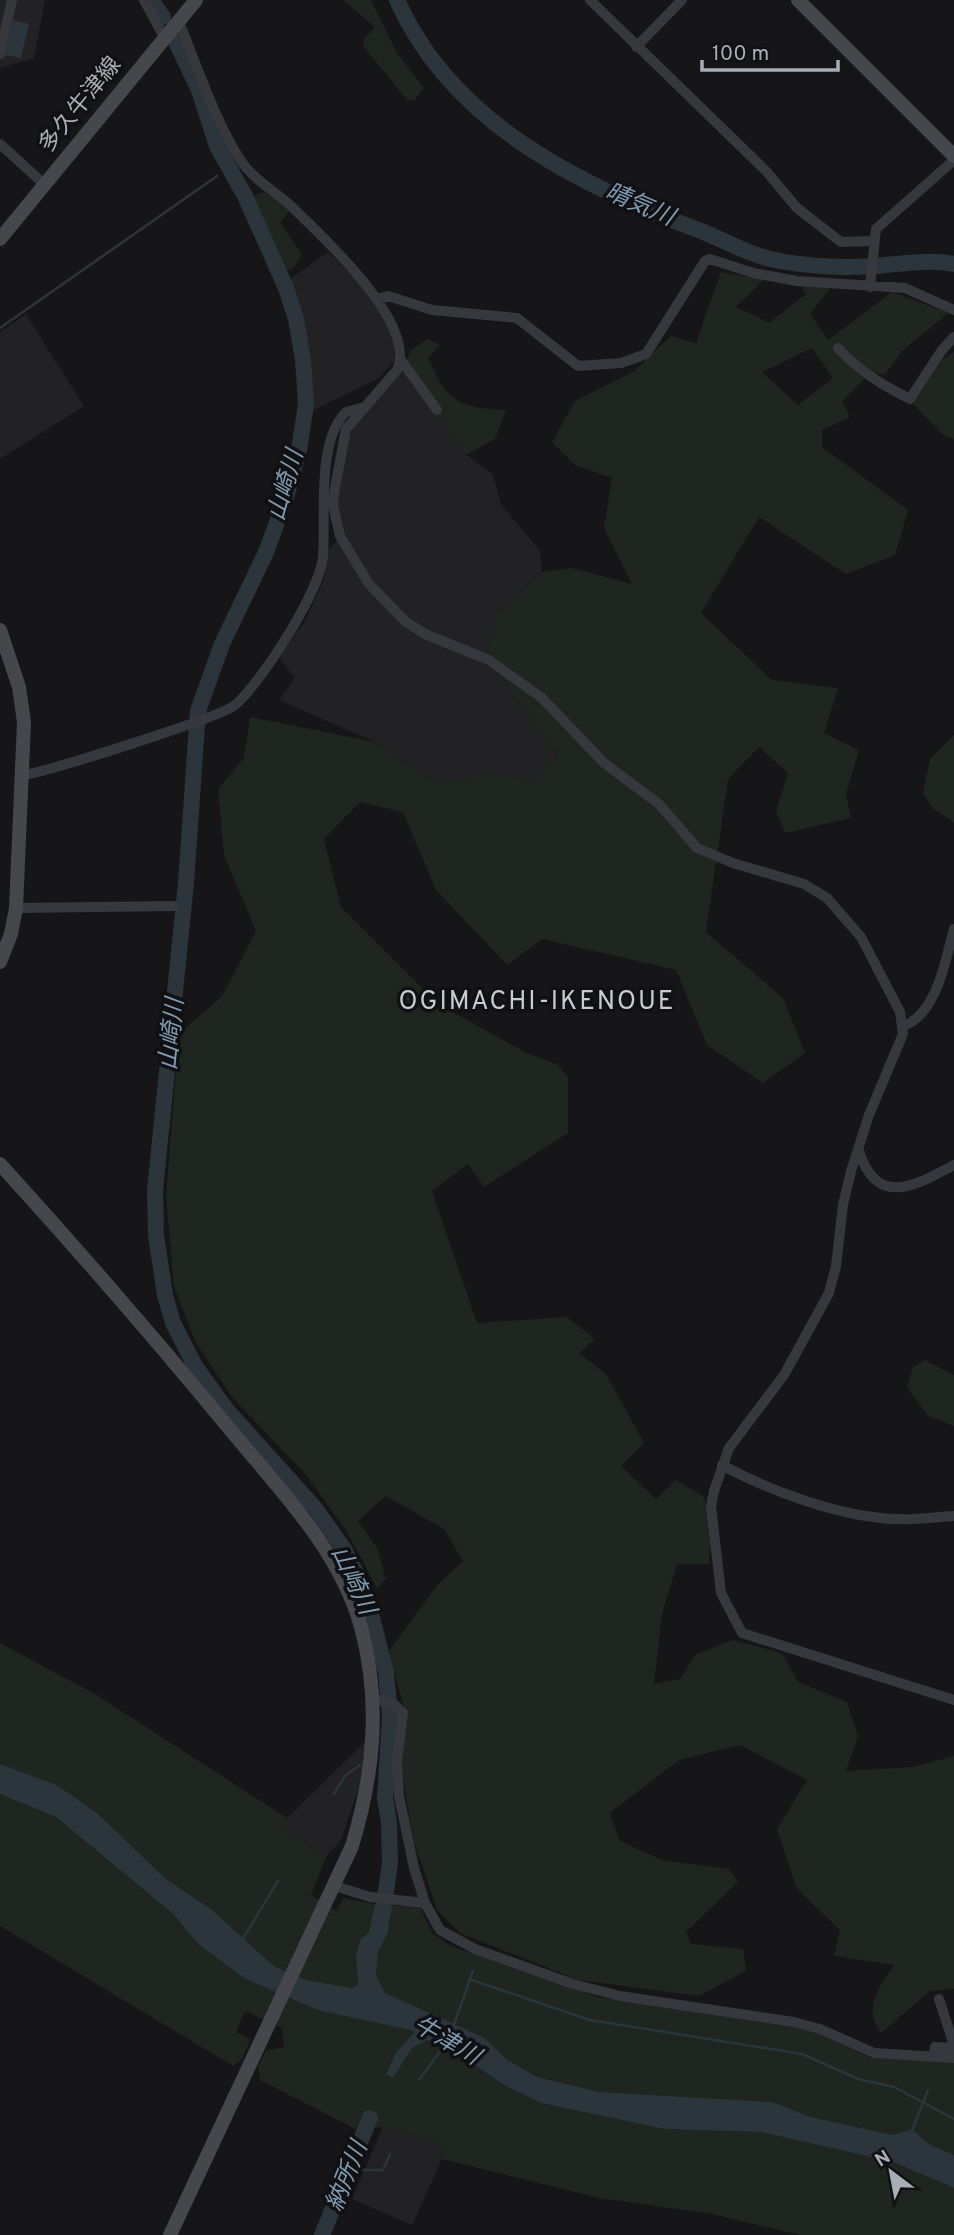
<svg xmlns="http://www.w3.org/2000/svg" width="954" height="2235" font-family="Overpass,'Noto Sans JP',sans-serif">
<rect width="100%" height="100%" fill="#161618"/>
<path fill="#222225" d="M 0,0 L 45,0 L 34,58 L 0,68 Z
M 328,252 L 369,293 L 394,336 L 394,361 L 379,378 L 310,412 L 309,357 L 301,310 L 289,280 Z
M 26,314 L 84,406 L 0,459 L 0,332 Z
M 404,370 L 426,404 L 450,429 L 466,455 L 493,474 L 501,504 L 540,551 L 542,572 L 498,614 L 512,693 L 558,756 L 533,782 L 482,771 L 468,779 L 435,782 L 375,742 L 279,700 L 295,678 L 279,658 L 306,619 L 324,579 L 329,550 L 343,534 L 337,510 L 345,446 L 354,425 Z
M 366,1741 L 359,1787 L 341,1840 L 326,1857 L 285,1829 L 287,1818 Z
M 383,2127 L 440,2145 L 442,2159 L 412,2225 L 352,2199 Z"/>
<path fill="#1e261f" fill-rule="evenodd" d="M 343,0 L 371,0 L 397,53 L 424,88 L 415,100 L 408,101 L 363,46 L 364,39 L 375,27 Z
M 265,192 L 289,211 L 280,223 L 302,254 L 293,269 L 281,272 L 255,209 L 254,195 Z
M 721,272 L 764,280 L 736,307 L 769,323 L 806,294 L 800,284 L 832,286 L 810,314 L 828,340 L 892,292 L 948,313 L 902,351 L 885,375 L 871,372 L 842,401 L 850,417 L 822,430 L 822,447 L 908,510 L 895,555 L 846,574 L 759,517 L 701,613 L 772,680 L 838,688 L 824,733 L 859,750 L 846,794 L 851,818 L 785,833 L 776,811 L 788,773 L 759,747 L 728,779 L 706,932 L 783,998 L 805,1053 L 763,1083 L 707,1045 L 676,970 L 542,939 L 507,965 L 436,890 L 403,812 L 360,802 L 324,839 L 341,907 L 438,1004 L 525,1052 L 558,1065 L 568,1077 L 568,1133 L 484,1187 L 468,1164 L 432,1191 L 477,1323 L 567,1317 L 595,1339 L 579,1353 L 606,1374 L 644,1443 L 621,1466 L 656,1499 L 676,1480 L 704,1497 L 711,1526 L 709,1564 L 677,1564 L 662,1614 L 654,1684 L 680,1679 L 695,1655 L 732,1640 L 782,1653 L 798,1682 L 847,1702 L 858,1736 L 846,1771 L 913,1767 L 954,1756 L 954,1989 L 930,1991 L 881,2033 C 862,2006 879,1989 894,1965 L 834,1956 L 840,1930 L 797,1889 L 777,1829 L 807,1780 L 740,1745 L 679,1760 L 610,1813 L 620,1841 L 662,1860 L 729,1869 L 738,1882 L 686,1932 L 691,1944 L 743,1949 L 746,1971 L 699,1996 L 578,1980 L 460,1933 L 437,1910 L 413,1838 L 402,1772 L 404,1708 L 389,1651 L 438,1584 L 463,1561 L 444,1529 L 386,1496 L 358,1521 L 377,1548 L 386,1579 L 377,1588 L 347,1532 L 307,1476 L 232,1397 L 196,1343 L 174,1287 L 166,1196 L 179,1034 L 222,996 L 256,931 L 224,855 L 218,789 L 244,758 L 250,717 L 375,742 L 435,782 L 468,779 L 482,771 L 533,781 L 558,756 L 512,693 L 488,645 L 498,614 L 542,572 L 572,568 L 632,584 L 604,528 L 612,478 L 575,465 L 552,442 L 575,401 L 633,372 L 671,336 L 696,343 ZM 812,348 L 833,378 L 798,405 L 762,372 Z
M 428,339 L 440,345 L 428,358 C 448,402 458,408 506,410 L 495,439 L 466,455 C 448,425 423,400 404,370 L 410,351 Z
M 954,352 L 954,439 L 943,435 L 913,404 L 942,360 Z
M 954,735 L 954,822 L 933,809 L 923,793 L 930,759 Z
M 925,1360 L 954,1375 L 954,1426 L 928,1416 L 907,1387 L 913,1367 Z
M 0,1643 L 95,1694 L 287,1818 L 285,1829 L 326,1857 L 311,1895 L 337,1911 L 343,1898 L 375,1904 L 369,1932 L 360,1940 L 356,1954 L 358,1985 L 352,1988 L 306,1980 L 274,1966 L 211,1909 L 165,1878 L 97,1813 L 57,1785 L 0,1764 Z
M 0,1794 L 56,1817 L 173,1914 L 199,1945 L 377,2020 L 415,2031 L 405,2043 L 386,2076 L 393,2078 L 412,2047 L 427,2040 L 469,2061 L 502,2084 L 541,2103 L 664,2129 L 761,2132 L 893,2162 L 954,2188 L 954,2235 L 800,2235 L 712,2214 L 599,2198 L 442,2159 L 440,2145 L 383,2127 L 355,2129 L 260,2080 L 258,2066 L 266,2051 L 284,2047 L 282,2028 L 245,2011 L 236,2032 L 250,2039 L 243,2058 L 233,2066 L 0,1926 Z
M 391,1905 L 420,1907 L 433,1934 L 451,1946 L 598,1997 L 809,2029 L 871,2058 L 954,2062 L 954,2155 L 929,2144 L 912,2129 L 893,2135 L 811,2117 L 772,2102 L 600,2092 L 539,2077 L 507,2060 L 485,2038 L 385,1993 L 376,1975 L 378,1952 L 388,1933 Z"/>
<path fill="#2c353c" d="M 13,20 L 29,24 L 21,58 L 5,55 Z
M 0,1764 L 57,1785 L 97,1813 L 165,1878 L 211,1909 L 274,1966 L 306,1980 L 352,1988 L 358,1985 L 356,1954 L 360,1940 L 369,1932 L 375,1904 L 391,1905 L 388,1933 L 378,1952 L 376,1975 L 385,1993 L 485,2038 L 507,2060 L 538,2077 L 600,2092 L 772,2102 L 811,2117 L 893,2135 L 912,2129 L 929,2144 L 954,2155 L 954,2188 L 893,2162 L 761,2132 L 664,2129 L 541,2103 L 502,2084 L 469,2061 L 427,2040 L 412,2048 L 393,2078 L 386,2075 L 396,2053 L 415,2031 L 318,2010 L 246,1979 L 199,1945 L 173,1914 L 56,1817 L 0,1794 Z"/>
<g fill="none" stroke-linecap="round" stroke-linejoin="round">
<path stroke="#2c353c" stroke-width="2.5" d="M 0,328 L 217,176
M 334,1794 L 345,1776 L 360,1765
M 242,1940 L 278,1881
M 469,1979 L 590,2020 L 802,2054 L 858,2079 L 894,2087 L 954,2119
M 453,2027 L 473,1971
M 419,2080 L 444,2046
M 911,2133 L 928,2090
M 348,2170 L 383,2170 L 390,2154"/>
<path stroke="#2c353c" stroke-width="16" d="M 151,0 L 163,17
M 397,0 C 452,124 580,185 701,231 C 726,241 753,257 780,261 C 811,267 843,268 875,266 C 901,264 927,259 954,264
M 176,42 L 199,90 L 217,146 L 245,196 L 286,288 L 296,319 L 303,360 L 306,404 L 299,450 L 287,494 L 267,550 L 222,644 L 198,711 L 186,883 L 155,1190 L 156,1235 L 165,1295 L 173,1323 L 195,1366 L 226,1409 L 315,1508 L 344,1549 L 365,1591 L 386,1672 L 390,1717 L 385,1798 L 389,1822 L 390,1863 L 383,1913
M 322,2235 L 370,2118"/>
<path stroke="#37383d" stroke-width="10" d="M 144,0 L 164,37
M 590,0 L 767,172 L 797,208 L 841,242 L 873,241
M 178,20 C 197,65 215,121 241,161 C 254,180 276,192 292,207 C 323,237 418,324 397,370 L 346,429 L 335,488 L 333,505 L 340,536 L 369,584 L 405,621 L 425,634 L 489,660 L 542,698 L 604,763 L 659,804 L 697,848 L 733,863 L 804,884 L 827,898 L 861,937 L 900,1012 L 903,1034 L 869,1115 L 851,1171 L 843,1205 L 836,1266 L 829,1293 L 784,1375 L 729,1448 L 714,1491 L 711,1506 L 721,1593 L 742,1633 L 954,1700
M 636,47 L 682,0
M 0,54 L 12,0
M 0,144 L 44,184
M 870,287 L 876,229 L 954,160
M 377,299 L 388,296 L 432,310 L 517,318 L 578,366 L 621,363 L 646,354 L 705,261 L 710,259 L 753,273 L 797,281 L 905,288 L 954,310
M 838,348 C 859,371 882,385 910,399 L 942,350 L 954,337
M 401,360 L 437,410
M 23,775 C 47,772 221,717 235,705 C 261,683 321,590 323,556 C 326,518 316,441 346,412 L 361,408
M 16,908 L 174,906
M 904,1026 C 938,1012 945,960 954,929
M 859,1151 C 877,1209 916,1185 954,1165
M 722,1465 C 770,1491 840,1517 895,1519 C 915,1520 935,1517 954,1516
M 373,1698 L 395,1705 L 403,1713 L 397,1761 L 399,1796 L 414,1868 L 425,1903 L 440,1930 L 475,1949 L 573,1984 L 620,1996 L 794,2022 L 820,2029 L 874,2053 L 954,2058
M 335,1886 L 370,1897 L 425,1903
M 939,1999 L 952,2039 L 954,2058
M 933,2057 L 935,2047 L 954,2048"/>
<path stroke="#45474d" stroke-width="14" d="M 798,0 L 954,156
M 0,239 L 196,0
M 0,630 L 19,687 L 24,722 L 16,908 L 11,934 L 0,962
M 0,1164 C 80,1252 158,1342 233,1433 C 282,1492 340,1551 361,1627 C 381,1702 374,1773 352,1846 L 170,2235"/>
</g>
<g text-anchor="middle" stroke-width="7" stroke-linejoin="round" paint-order="stroke">
<g font-size="23" fill="#a8adb8" stroke="#111113">
<text transform="translate(79 104) rotate(-51)" y="8">多久牛津線</text>
</g>
<g font-size="24" font-style="italic" fill="#7f9bb3" stroke="#111113">
<text transform="translate(640 204) rotate(23)" y="8">晴気川</text>
<text transform="translate(285 485) rotate(-74)" y="8">山崎川</text>
<text transform="translate(171 1034) rotate(-84)" y="8">山崎川</text>
<text transform="translate(354 1580) rotate(65)" y="8">山崎川</text>
<text transform="translate(447 2040) rotate(30)" y="8">牛津川</text>
<text transform="translate(346 2176) rotate(-68)" y="8">納所川</text>
</g>
<g font-size="26" letter-spacing="2" fill="#c9ccd4" stroke="#111113">
<text x="537" y="1009">OGIMACHI-IKENOUE</text>
</g>
</g>
<g transform="translate(891 2172) rotate(328)" stroke="#111113" stroke-width="5" paint-order="stroke">
<path d="M0-5L12 26L0 18L-12 26Z" fill="#a8adb8"/>
<text y="-10" font-size="19" font-weight="bold" text-anchor="middle" fill="#a8adb8">N</text>
</g>
<path d="M702 60v10h136v-10" fill="none" stroke="#a8adb8" stroke-width="3.5"/>
<text x="712" y="60" font-size="21" fill="#a8adb8" stroke="#111113" stroke-width="5" paint-order="stroke">100 m</text>
</svg>
